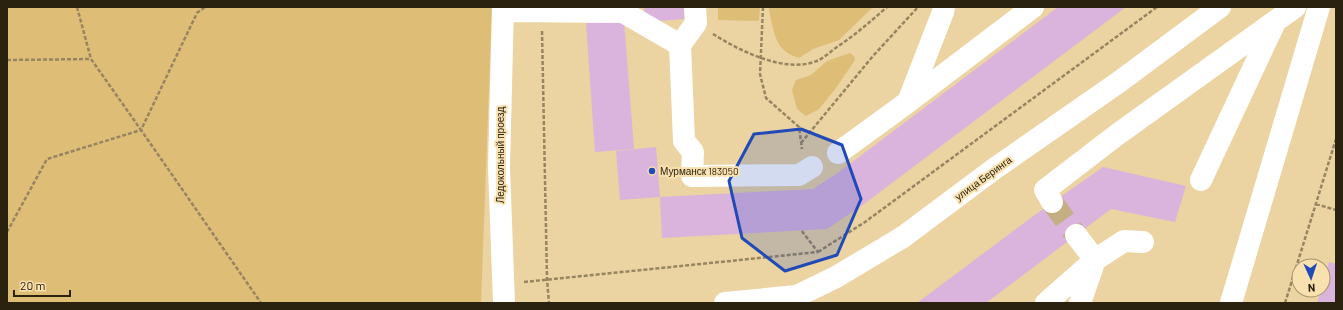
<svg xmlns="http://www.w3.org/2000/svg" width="1343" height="310" font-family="Barlow,sans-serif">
<rect width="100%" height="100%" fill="#ebd3a2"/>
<path fill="#debd77" d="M 7,7 L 492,7 L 481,303 L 7,303 Z
M 718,7 L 760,7 L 759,21 L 718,20 Z
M 769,7 L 873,7 L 839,40 L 813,49 L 799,58 C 774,50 775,34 769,11 Z
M 850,53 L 854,56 L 855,60 L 836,88 L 819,109 L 806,116 L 797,109 L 792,90 L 796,80 L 811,75 L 827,61 Z"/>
<path fill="#dab4dc" d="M 644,7 L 684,7 L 684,19 L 645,22 Z
M 1058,7 L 1126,7 L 864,204 L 827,229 L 662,238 L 660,197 L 813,189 L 839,172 Z
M 624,21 L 634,149 L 595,152 L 586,23 Z
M 656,147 L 660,197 L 620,200 L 616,151 Z
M 1103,167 L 1186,186 L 1175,222 L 1111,209 L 986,303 L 917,303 L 1036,214 Z
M 1329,262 L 1336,264 L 1336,303 L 1317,303 L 1321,290 L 1323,290 L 1323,283 Z"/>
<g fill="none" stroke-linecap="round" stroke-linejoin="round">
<path stroke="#c4af84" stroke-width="22" stroke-dasharray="22 11" stroke-linecap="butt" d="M 1052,202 L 1076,235"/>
<path stroke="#978561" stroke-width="2.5" stroke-dasharray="4 2" stroke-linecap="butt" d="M 77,7 L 91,59 L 141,130 L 197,13 L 205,7
M 763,7 L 760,74 L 766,98 L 799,127 L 802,149
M 542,31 L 547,279 L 549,303
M 713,34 C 740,51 787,75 819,60 C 825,57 831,51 837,47 C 855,35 870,22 887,7
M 7,60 L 91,59
M 801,143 L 873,56 L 918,7
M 1316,204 L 1336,210
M 7,232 L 47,159 L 141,130 L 261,303
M 818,252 L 865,222 L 1157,7
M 524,282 L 818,252 L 801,230
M 1285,303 L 1336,139"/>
<path stroke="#fff" stroke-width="22" d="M 503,7 L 499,167 L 504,303
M 944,7 L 943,12 L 908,102 L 1033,7
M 503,11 L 623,12 L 680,45 L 696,23 L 695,7
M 680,45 L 684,141 L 693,152 L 692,176 L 799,175 L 812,167
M 838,153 L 908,102
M 1201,180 L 1275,22
M 1052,202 L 1045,190 L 1118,134 L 1295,7
M 725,303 L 797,296 L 836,277 L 903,237 L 994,169 L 1119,82 L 1220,7
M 1046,303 L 1095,260 L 1076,235
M 1080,303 L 1095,260 L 1124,241 L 1143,242
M 1231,303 L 1319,7"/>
</g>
<path fill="#2149b7" fill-opacity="0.2" stroke="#2149b7" stroke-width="3" stroke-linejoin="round" d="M 801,129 L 842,145 L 861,199 L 837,255 L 785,271 L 742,238 L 729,181 L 754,134 Z"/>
<circle fill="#2149b7" stroke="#f9e1af" stroke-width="1.5" cx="652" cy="171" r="4"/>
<g text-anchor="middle" stroke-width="4" stroke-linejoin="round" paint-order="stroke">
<g font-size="10" fill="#2a210e" stroke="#f9e1af">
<text transform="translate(500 155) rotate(-90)" y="4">Ледокольный проезд</text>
<text transform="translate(983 178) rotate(-36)" y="4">улица Беринга</text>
</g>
<g font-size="10" fill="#2a210e" stroke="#f9e1af" text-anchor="start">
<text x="660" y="175">Мурманск 183050</text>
</g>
</g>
<rect width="1343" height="310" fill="none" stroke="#2a210e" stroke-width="16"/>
<g transform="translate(1311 278) rotate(177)"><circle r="19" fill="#f9e1af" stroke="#a6946f"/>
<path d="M0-3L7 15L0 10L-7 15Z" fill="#2149b7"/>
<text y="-6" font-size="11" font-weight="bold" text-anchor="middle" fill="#2a210e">N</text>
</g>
<path d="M14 290v6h56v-6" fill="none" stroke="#2a210e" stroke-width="2"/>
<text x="20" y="290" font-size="12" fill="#2a210e" stroke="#f9e1af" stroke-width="3" paint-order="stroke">20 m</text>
</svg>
